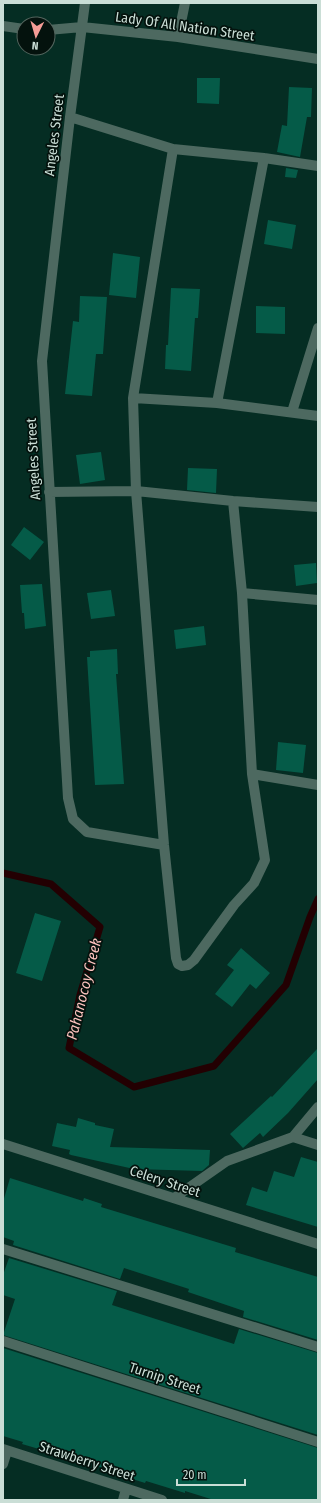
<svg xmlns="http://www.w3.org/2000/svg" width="321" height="1503" font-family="'Fira Sans Condensed',sans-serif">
<rect width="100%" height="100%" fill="#052d23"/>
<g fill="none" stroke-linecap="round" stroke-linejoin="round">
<path stroke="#230002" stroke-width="7" d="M 3,873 L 51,884 L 100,927 L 80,995 L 69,1048 L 134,1087 L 214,1066 L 286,985 L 310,917 L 318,899"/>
</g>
<path fill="#055b48" d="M 197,78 L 220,78 L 219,104 L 197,103 Z
M 289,87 L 312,88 L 311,117 L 307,117 L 300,157 L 277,152 L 282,125 L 287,126 Z
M 286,168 L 298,170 L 296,178 L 285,177 Z
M 268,220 L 296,225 L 292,249 L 264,244 Z
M 113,253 L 140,257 L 136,298 L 109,295 Z
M 171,288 L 200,289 L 198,318 L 195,318 L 191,371 L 165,369 L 166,345 L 168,345 Z
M 80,296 L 107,297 L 103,354 L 96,354 L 92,396 L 65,394 L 73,321 L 79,322 Z
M 256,306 L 285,307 L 285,334 L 256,333 Z
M 101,452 L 105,480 L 80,484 L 76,455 Z
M 188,468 L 217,469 L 216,493 L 187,490 Z
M 24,527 L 44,542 L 30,560 L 11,545 Z
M 316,563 L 317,583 L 296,586 L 294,565 Z
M 42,584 L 46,626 L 25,629 L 24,613 L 22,613 L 20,585 Z
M 111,590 L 115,616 L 91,619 L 87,593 Z
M 204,626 L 206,645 L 176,649 L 174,630 Z
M 117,649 L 118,674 L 116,674 L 124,784 L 95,785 L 87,657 L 90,657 L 90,651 Z
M 278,742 L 306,745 L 303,773 L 276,770 Z
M 35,913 L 61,921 L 42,981 L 16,973 Z
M 241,948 L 270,973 L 256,989 L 250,984 L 232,1007 L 215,994 L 234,970 L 227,965 Z
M 318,1048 L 318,1079 L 288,1113 L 263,1137 L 260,1133 L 243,1148 L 230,1134 L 271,1096 L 272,1097 Z
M 78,1118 L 95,1123 L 95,1125 L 114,1129 L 110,1147 L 210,1150 L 209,1165 L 202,1171 L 134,1169 L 71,1155 L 69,1154 L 70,1150 L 52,1146 L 57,1123 L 76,1127 Z
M 301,1157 L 318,1162 L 318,1227 L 246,1205 L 252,1187 L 267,1192 L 274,1171 L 294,1177 Z
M 10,1178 L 83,1201 L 84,1198 L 102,1204 L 101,1207 L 236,1248 L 235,1252 L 318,1277 L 318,1340 L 243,1317 L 244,1311 L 188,1292 L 189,1289 L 124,1268 L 120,1279 L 13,1245 L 14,1241 L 3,1237 L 3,1202 Z
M 9,1258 L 117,1291 L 112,1305 L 234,1344 L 239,1329 L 318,1353 L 318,1435 L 3,1335 L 15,1299 L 3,1295 L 3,1275 Z
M 3,1348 L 318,1448 L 318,1500 L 214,1500 L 185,1491 L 185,1493 L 146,1481 L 145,1483 L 123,1476 L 123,1474 L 87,1463 L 87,1462 L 49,1450 L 49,1452 L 22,1444 L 23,1442 L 3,1436 Z"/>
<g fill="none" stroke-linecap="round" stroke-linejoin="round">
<path stroke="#4d6960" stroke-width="10" d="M 85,3 L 70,117 L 42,361 L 68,798 L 73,819 L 87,832 L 164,845
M 3,26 L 24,29
M 48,30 L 82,27 L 178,37 L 318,59
M 178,37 L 185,3
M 70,117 L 173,149 L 264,158 L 318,166
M 173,149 L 133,398 L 136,491 L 164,845 L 176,958 L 178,964 L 182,966 L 188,965 L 194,960 L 234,905 L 254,883 L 265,860 L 252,774 L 242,593 L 233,501
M 133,398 L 217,403 L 318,416
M 217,403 L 264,158
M 292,412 L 318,328
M 49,492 L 136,491 L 233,501 L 318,507
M 242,593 L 318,600
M 252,774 L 318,785
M 293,1137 L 318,1145
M 3,1144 L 318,1244
M 174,1198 L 227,1161 L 293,1137 L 318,1107
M 3,1249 L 318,1347
M 3,1341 L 318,1442
M 3,1449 L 162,1500
M 3,1464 L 7,1451
M 123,1500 L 126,1489"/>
</g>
<g text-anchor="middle" stroke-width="3.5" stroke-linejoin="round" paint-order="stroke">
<g font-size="14" fill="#caded6" stroke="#04120d">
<text transform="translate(185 26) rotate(8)" y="5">Lady Of All Nation Street</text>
<text transform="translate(54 135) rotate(-83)" y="5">Angeles Street</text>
<text transform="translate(33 459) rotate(-93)" y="5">Angeles Street</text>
<text transform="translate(165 1181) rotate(18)" y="5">Celery Street</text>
<text transform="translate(165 1378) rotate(18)" y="5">Turnip Street</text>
<text transform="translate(87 1461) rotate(18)" y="5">Strawberry Street</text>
</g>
<g font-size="15" font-style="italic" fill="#fcc3be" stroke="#04120d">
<text transform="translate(84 989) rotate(-76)" y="5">Pahanocoy Creek</text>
</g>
</g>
<rect width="321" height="1503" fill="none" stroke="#caded6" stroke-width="8"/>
<g transform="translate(36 36) rotate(185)"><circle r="19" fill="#04120d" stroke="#53645d"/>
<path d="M0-3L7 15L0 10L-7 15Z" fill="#f59c96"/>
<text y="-6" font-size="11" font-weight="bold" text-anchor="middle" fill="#caded6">N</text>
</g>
<path d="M177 1479v6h68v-6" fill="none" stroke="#caded6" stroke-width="2"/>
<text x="183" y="1479" font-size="12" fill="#caded6" stroke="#04120d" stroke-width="3" paint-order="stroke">20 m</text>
</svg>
